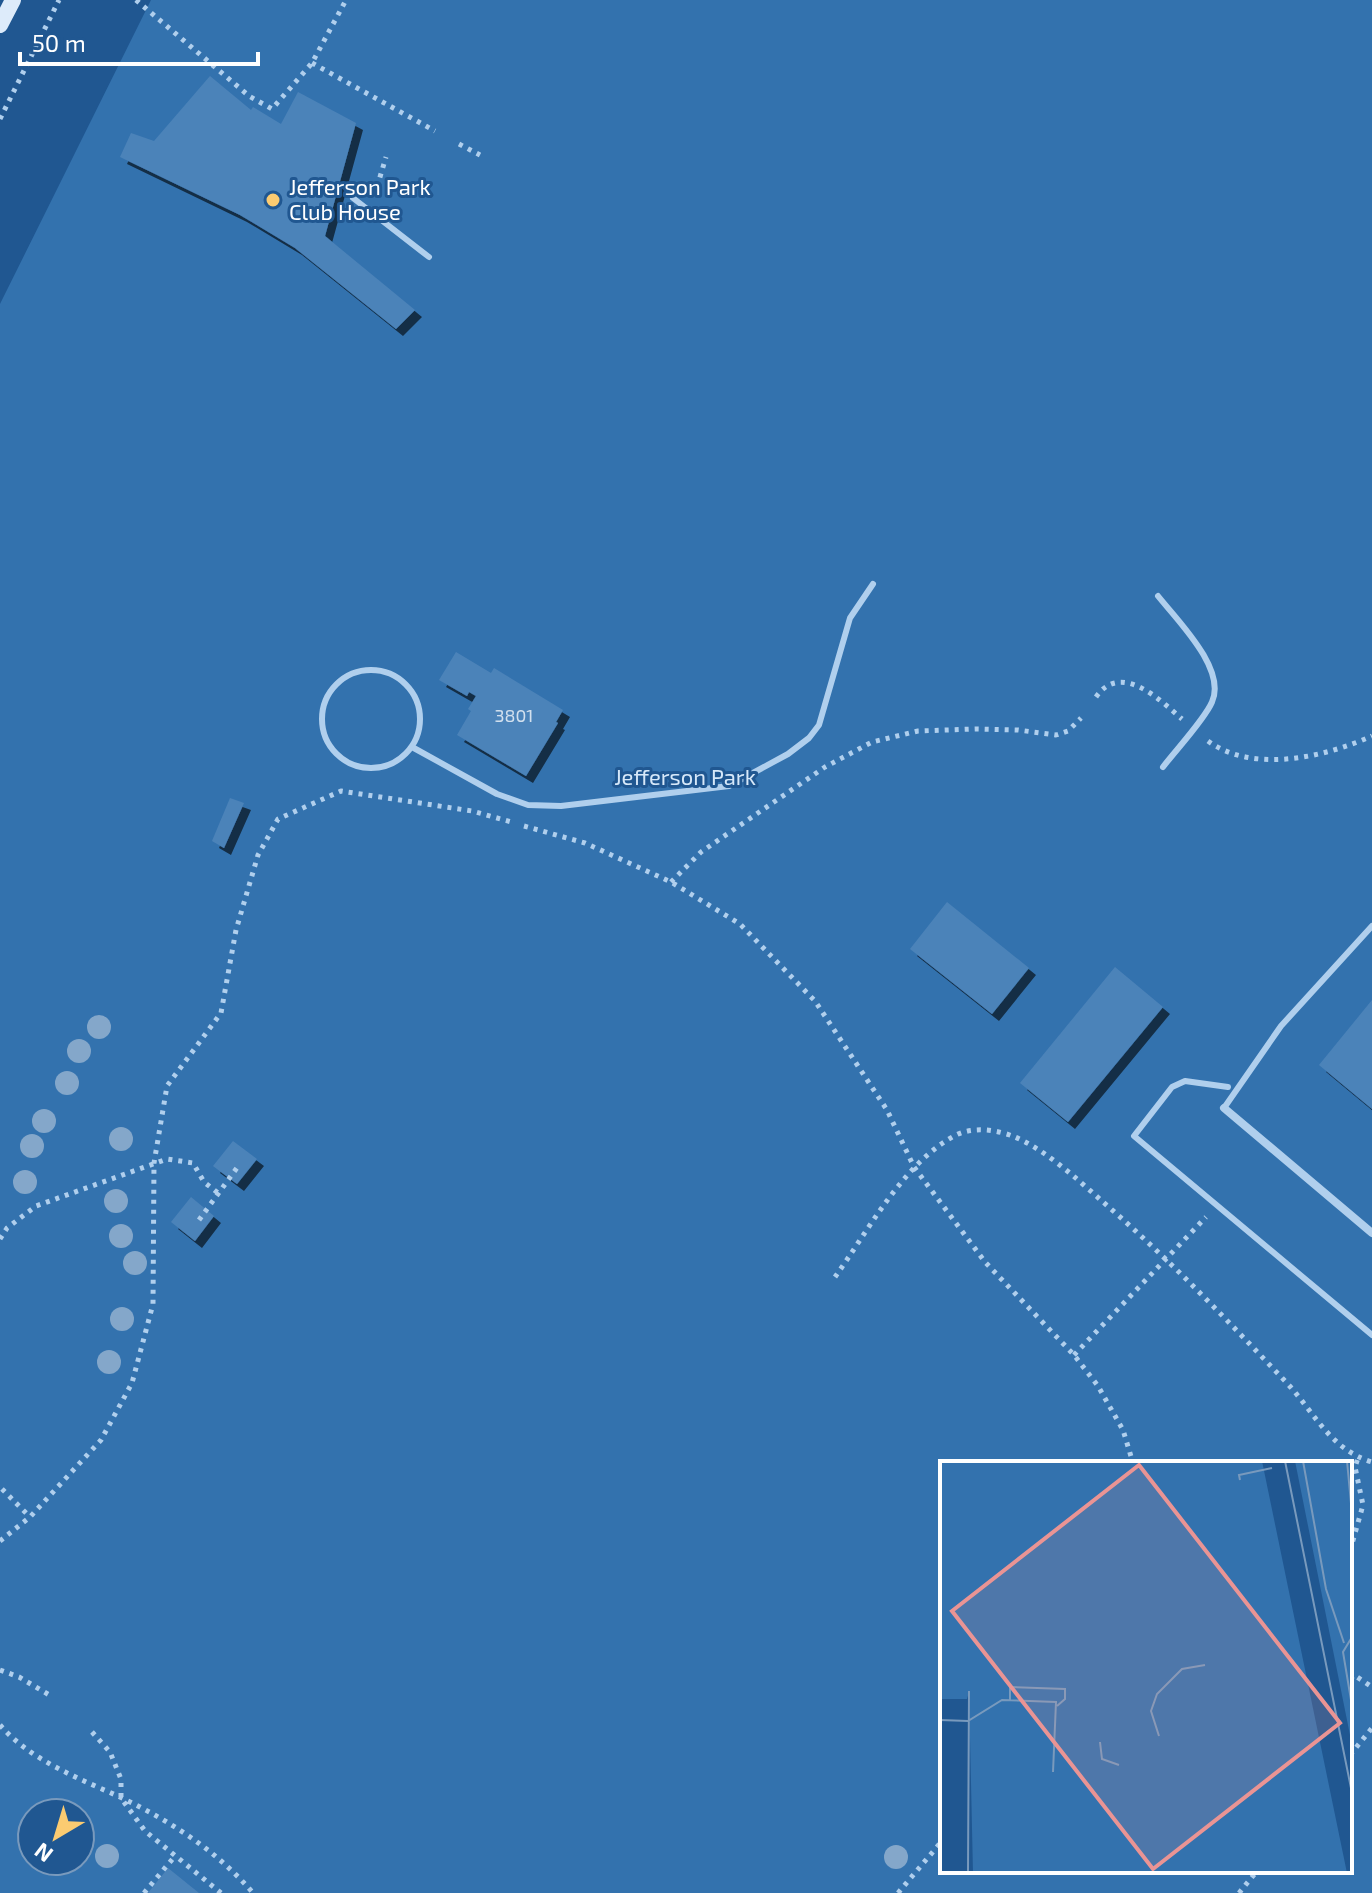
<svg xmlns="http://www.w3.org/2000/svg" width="1372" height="1893" font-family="'Exo 2',sans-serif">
<defs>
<filter id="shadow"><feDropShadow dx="7" dy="7" stdDeviation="0" flood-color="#0009"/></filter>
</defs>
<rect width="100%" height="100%" fill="#205791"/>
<path fill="#3372ae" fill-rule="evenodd" d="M 151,0 L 1372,0 L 1372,1893 L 0,1893 L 0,304 ZM 942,1463 L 1350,1463 L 1350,1871 L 942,1871 ZM 32,1813 L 80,1813 L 80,1861 L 32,1861 Z"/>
<path fill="#4c83b9" filter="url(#shadow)" d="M 210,76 L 251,110 L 253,107 L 281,124 L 298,92 L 356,123 L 325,236 L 415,310 L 396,329 L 295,248 L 240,215 L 120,157 L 131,133 L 154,141 Z
M 456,652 L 491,673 L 494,668 L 563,710 L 556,722 L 558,723 L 526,776 L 457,735 L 471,711 L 468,709 L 476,696 L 469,692 L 467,696 L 439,680 Z
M 230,798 L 244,803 L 224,848 L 212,841 Z
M 947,902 L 1029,968 L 992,1014 L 910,949 Z
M 1115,967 L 1163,1007 L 1068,1122 L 1020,1083 Z
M 1372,1000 L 1372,1109 L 1319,1065 Z
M 233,1141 L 257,1159 L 237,1184 L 213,1166 Z
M 191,1197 L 214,1216 L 195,1241 L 171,1222 Z
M 168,1868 L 199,1893 L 148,1893 Z"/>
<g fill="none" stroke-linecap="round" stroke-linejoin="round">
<path stroke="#b0cfed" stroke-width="5" stroke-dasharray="4 6" stroke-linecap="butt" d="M 136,0 L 249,96 L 272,109 L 312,63 L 346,0
M 312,63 L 435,131
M 0,119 L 59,0
M 459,144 L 480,155
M 377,187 L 386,157
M 1096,697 C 1121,661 1160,700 1182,719
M 1208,741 C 1253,774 1325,757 1372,736
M 524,826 L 585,843 L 671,882 L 740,924 L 815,1001 L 887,1110 L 914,1167 L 985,1262 L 1074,1355 L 1098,1386 L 1123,1430 L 1133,1463
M 671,882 L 701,852 L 825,767 L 872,742 L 918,731 L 975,729 L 1018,730 L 1056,735 L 1068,731 L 1081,718
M 199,1220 L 239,1165
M 0,1239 L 7,1228 L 36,1206 L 167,1159 L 193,1163 L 204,1182 L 218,1193
M 835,1277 C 868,1231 904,1162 956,1135 C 974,1126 998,1130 1015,1137 C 1047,1151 1077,1179 1103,1202 C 1168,1258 1226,1319 1285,1381 C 1314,1411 1329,1449 1372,1462
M 1074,1355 L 1206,1217
M 2,1489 L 30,1517
M 0,1541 L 30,1517 L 101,1440 L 132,1383 L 153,1304 L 154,1163 L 167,1086 L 221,1013 L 236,930 L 258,855 L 278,819 L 341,791 L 472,811 L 515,823
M 1350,1551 L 1363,1505 L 1355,1467 L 1358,1458
M 0,1670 L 19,1677 L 51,1696
M 1350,1679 L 1354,1675 L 1372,1687
M 0,1725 C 30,1760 78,1778 120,1797 C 170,1821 216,1850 253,1893
M 92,1732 L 110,1752 L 121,1779 L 121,1798 L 145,1831 L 221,1893
M 1350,1755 L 1372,1728
M 144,1893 L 175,1856
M 898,1893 L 942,1841
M 1239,1893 L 1257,1871"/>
<path stroke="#b0cfed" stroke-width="6" d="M 353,198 L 429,257
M 1158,596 C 1177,620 1227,669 1212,702 C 1205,719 1175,751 1163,767
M322 719a49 49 0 1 1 98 0a49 49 0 1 1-98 0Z
M 412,747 L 497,794 L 528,805 L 561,806 L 729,786 L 788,754 L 809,738 L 819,725 L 850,618 L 873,584
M 1228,1087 L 1185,1081 L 1172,1087 L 1134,1136 L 1372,1335
M 1224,1108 L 1281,1026 L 1372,926"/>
<path stroke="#b0cfed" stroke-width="8" d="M 1224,1108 L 1372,1233"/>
<path stroke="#ddebfa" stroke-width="16" d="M 0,25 L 13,0"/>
</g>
<g fill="#84a7ca">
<circle cx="99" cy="1027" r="12"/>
<circle cx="79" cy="1051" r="12"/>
<circle cx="67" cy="1083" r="12"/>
<circle cx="44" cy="1121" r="12"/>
<circle cx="121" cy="1139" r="12"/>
<circle cx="32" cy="1146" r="12"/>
<circle cx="25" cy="1182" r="12"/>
<circle cx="116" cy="1201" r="12"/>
<circle cx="121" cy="1236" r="12"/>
<circle cx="135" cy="1263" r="12"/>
<circle cx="122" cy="1319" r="12"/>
<circle cx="109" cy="1362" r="12"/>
<circle cx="107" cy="1856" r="12"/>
<circle cx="896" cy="1857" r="12"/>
</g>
<circle fill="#fbcb71" stroke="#205791" stroke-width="3" cx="273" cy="200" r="8"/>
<g text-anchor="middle" stroke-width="6" stroke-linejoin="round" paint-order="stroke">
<g font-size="18" fill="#d2e0ee">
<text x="514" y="722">3801</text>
</g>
<g font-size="22" fill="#fff" stroke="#205791" text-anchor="start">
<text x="289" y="195">Jefferson Park<tspan x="289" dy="25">Club House</tspan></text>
</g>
<g font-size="22" fill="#d6e8f9" stroke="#205791">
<text x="685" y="785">Jefferson Park</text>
</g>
</g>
<g transform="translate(940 1461)">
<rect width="412" height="412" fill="#205791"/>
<path d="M 0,0 L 322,0 L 407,412 L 33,412 L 29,231 L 27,238 L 0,238 ZM 355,0 L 412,0 L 412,284 Z" fill="#3372ae"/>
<path fill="none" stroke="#799abd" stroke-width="2" d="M 345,0 L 412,332M 363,0 L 386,128 L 404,182M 407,0 L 412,53M 300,19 L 299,14 L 332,7M 412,176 L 403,191 L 412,245M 70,239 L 70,226 L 125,228 L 125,238 L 117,245M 0,259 L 28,260 L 62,239 L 116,241 L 113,311M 219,275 L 211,250 L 217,233 L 242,208 L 265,204M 160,281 L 162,298 L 179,304M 28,412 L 29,230"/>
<path fill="#ea9494" fill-opacity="0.15" stroke="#ea9494" stroke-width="4" d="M 199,4 L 400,262 L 213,408 L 12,150 Z"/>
<rect width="412" height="412" fill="none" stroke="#fff" stroke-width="4"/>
</g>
<g transform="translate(56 1837) rotate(218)"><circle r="38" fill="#205791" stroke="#799abd" stroke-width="2"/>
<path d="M0-6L14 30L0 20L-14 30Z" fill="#fbcb71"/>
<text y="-12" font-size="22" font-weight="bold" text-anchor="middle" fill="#ffffff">N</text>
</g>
<path d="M20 52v12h238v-12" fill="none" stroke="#ffffff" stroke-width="4"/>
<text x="32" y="52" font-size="24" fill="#ffffff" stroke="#205791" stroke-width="6" paint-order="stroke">50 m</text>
</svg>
